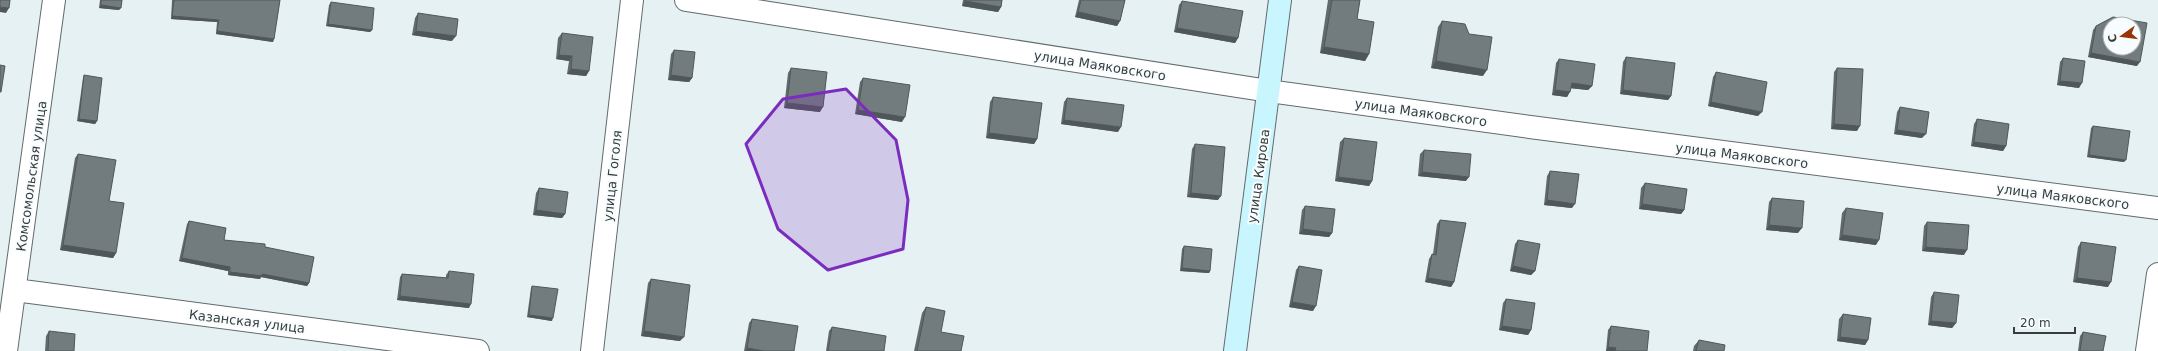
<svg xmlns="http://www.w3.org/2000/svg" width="2158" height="351" font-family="'DejaVu Sans',sans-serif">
<rect width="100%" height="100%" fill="#e6f1f3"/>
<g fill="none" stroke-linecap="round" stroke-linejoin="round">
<g stroke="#616a6c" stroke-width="24">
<path id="street" d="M 686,0 L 1269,91 L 1530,127 L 2158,208
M 15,290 L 478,351
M 6,351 L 54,0
M 592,351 L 632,0
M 2147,351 L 2158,274"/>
</g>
<g stroke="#616a6c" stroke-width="24">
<path id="secondary" d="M 1235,351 L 1280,0"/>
</g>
<use href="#street" stroke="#fff" stroke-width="22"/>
<use href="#secondary" stroke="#c9f6fe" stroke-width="22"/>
</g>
<path fill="#626b6c" d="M 100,0 L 122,0 L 119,10 L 99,8 Z
M 172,0 L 280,0 L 273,42 L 216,34 L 217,22 L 171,19 Z
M 963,0 L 1002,0 L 1001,7 L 998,12 L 962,6 Z
M 1079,0 L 1125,0 L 1120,21 L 1117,26 L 1075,17 Z
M 1328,0 L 1360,0 L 1357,19 L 1369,54 L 1365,61 L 1320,53 Z
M 1182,1 L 1238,38 L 1235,43 L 1174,32 L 1179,5 Z
M 331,2 L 372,30 L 370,32 L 326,26 L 329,5 Z
M 418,13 L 452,41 L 412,35 L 415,18 Z
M 1442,21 L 1483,76 L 1431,68 L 1438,27 Z
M 2096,26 L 2137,66 L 2088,57 L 2093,30 Z
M 562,33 L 589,71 L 586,76 L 567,74 L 569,61 L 556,59 L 558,38 Z
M 674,50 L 692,78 L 689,82 L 668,80 L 671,54 Z
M 1626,57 L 1671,96 L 1668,100 L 1620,94 L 1623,62 Z
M 2063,58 L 2079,88 L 2057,85 L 2060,62 Z
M 1559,59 L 1592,86 L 1588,90 L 1571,88 L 1567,97 L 1552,95 L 1556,63 Z
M 791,68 L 820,112 L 784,108 L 788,73 Z
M 1837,68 L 1857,131 L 1831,129 L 1834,72 Z
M 1716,72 L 1758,116 L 1708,106 L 1713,77 Z
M 84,75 L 97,121 L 95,124 L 77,121 L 83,78 Z
M 863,78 L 902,122 L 855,114 L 860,82 Z
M 993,97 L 1037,139 L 1034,144 L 986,138 L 990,102 Z
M 1067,98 L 1118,132 L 1061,124 L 1064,102 Z
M 1900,107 L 1922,138 L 1894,134 L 1897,112 Z
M 1977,119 L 2006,146 L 2003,151 L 1971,146 L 1974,124 Z
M 2093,126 L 2124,162 L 2087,157 L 2091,128 Z
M 1344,138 L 1372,181 L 1369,186 L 1335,181 L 1340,142 Z
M 1195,144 L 1218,200 L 1187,197 L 1192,149 Z
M 1424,150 L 1466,181 L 1418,176 L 1420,154 Z
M 78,154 L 109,201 L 116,253 L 113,258 L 60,250 L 75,158 Z
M 1550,171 L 1572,208 L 1544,205 L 1547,176 Z
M 1645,183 L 1684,210 L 1681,214 L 1639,209 L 1641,188 Z
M 539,188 L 565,214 L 562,218 L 533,215 L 536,193 Z
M 1772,198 L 1798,233 L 1766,230 L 1769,202 Z
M 1305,206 L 1332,233 L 1329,237 L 1299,234 L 1302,210 Z
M 1846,208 L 1876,245 L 1839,240 L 1842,213 Z
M 1440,220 L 1454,282 L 1451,287 L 1425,282 L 1429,259 L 1432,254 L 1433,254 L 1437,224 Z
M 189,221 L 224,240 L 265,247 L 309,283 L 307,286 L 261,277 L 260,279 L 228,275 L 228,271 L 179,261 L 187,224 Z
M 1927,222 L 1964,255 L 1922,251 L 1924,226 Z
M 1518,240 L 1535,271 L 1531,275 L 1510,271 L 1515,244 Z
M 2081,242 L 2108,287 L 2073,282 L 2078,247 Z
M 1184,246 L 1210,271 L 1209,273 L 1180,271 L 1182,249 Z
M 1299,266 L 1313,311 L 1289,307 L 1296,270 Z
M 449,271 L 469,308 L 397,300 L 400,277 L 402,274 L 446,278 L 446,275 Z
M 651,279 L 680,341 L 641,336 L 648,283 Z
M 532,286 L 552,321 L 527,317 L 531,288 Z
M 1934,292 L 1956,323 L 1952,328 L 1928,325 L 1931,297 Z
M 1506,299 L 1531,330 L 1528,335 L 1499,330 L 1503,303 Z
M 926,307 L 941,332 L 961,351 L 914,351 L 922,313 Z
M 1843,314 L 1868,340 L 1865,345 L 1837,341 L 1839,319 Z
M 752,319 L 794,351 L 744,351 L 749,323 Z
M 1611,326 L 1647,351 L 1606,351 L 1608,330 Z
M 832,327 L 884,351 L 826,351 L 829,331 Z
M 49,331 L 74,351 L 45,351 L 46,336 Z
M 2083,332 L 2103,351 L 2078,351 L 2080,336 Z
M 1699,340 L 1724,351 L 1693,351 L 1694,346 Z"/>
<path fill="#505758" d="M 965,1 L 1001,7 L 998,12 L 962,6 Z
M 101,5 L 121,8 L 119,10 L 99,8 Z
M 0,7 L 9,8 L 6,13 L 0,12 Z
M 1078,12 L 1120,21 L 1117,26 L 1075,17 Z
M 172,16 L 219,20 L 217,22 L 171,19 Z
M 328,24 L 372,30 L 370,32 L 326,26 Z
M 1177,28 L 1238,38 L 1235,43 L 1174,32 Z
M 217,31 L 274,39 L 273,42 L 216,34 Z
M 416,31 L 456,36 L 452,41 L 412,35 Z
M 1324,47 L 1369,54 L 1365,61 L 1320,53 Z
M 2091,53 L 2140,62 L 2137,66 L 2088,57 Z
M 559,55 L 572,56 L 569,61 L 556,59 Z
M 1436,61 L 1487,70 L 1483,76 L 1431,68 Z
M 571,69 L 589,71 L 586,76 L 567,74 Z
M 671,75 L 692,78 L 689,82 L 668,80 Z
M 2060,81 L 2082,83 L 2079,88 L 2057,85 Z
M 1572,83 L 1592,86 L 1588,90 L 1568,88 Z
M 1555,90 L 1570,92 L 1567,97 L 1552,95 Z
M 1623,90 L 1671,96 L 1668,100 L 1620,94 Z
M 1711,102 L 1762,112 L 1758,116 L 1708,106 Z
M 787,103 L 823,107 L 820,112 L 784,108 Z
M 858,110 L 905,117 L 902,122 L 855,114 Z
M 79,119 L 97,121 L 95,124 L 77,121 Z
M 1064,120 L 1121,127 L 1118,132 L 1061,124 Z
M 1834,124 L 1860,126 L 1857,131 L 1831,129 Z
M 1897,130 L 1926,134 L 1922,138 L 1894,134 Z
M 989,133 L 1037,139 L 1034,144 L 986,138 Z
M 1974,142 L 2006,146 L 2003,151 L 1971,146 Z
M 2089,155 L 2126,160 L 2124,162 L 2087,157 Z
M 1422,172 L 1469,177 L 1466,181 L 1418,176 Z
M 1338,177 L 1372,181 L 1369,186 L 1335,181 Z
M 1191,193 L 1221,196 L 1218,200 L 1187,197 Z
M 1547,200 L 1575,204 L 1572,208 L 1544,205 Z
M 1642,204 L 1684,210 L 1681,214 L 1639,209 Z
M 536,210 L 565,214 L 562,218 L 533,215 Z
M 1769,225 L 1802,228 L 1798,233 L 1766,230 Z
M 1303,229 L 1332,233 L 1329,237 L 1299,234 Z
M 1842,235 L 1879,240 L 1876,245 L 1839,240 Z
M 63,245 L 116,253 L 113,258 L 60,250 Z
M 1926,247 L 1967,250 L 1964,255 L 1922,251 Z
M 182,258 L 230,267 L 228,271 L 179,261 Z
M 1513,266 L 1535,271 L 1531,275 L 1510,271 Z
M 1182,268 L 1210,271 L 1209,273 L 1180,271 Z
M 230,272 L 262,274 L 309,283 L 307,286 L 261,277 L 260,279 L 228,275 Z
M 1428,278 L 1454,282 L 1451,287 L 1425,282 Z
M 2077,278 L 2111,282 L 2108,287 L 2073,282 Z
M 400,296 L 471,304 L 469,308 L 397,300 Z
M 1292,302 L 1316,306 L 1313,311 L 1289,307 Z
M 529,315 L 553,318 L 552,321 L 527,317 Z
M 1931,321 L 1956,323 L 1952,328 L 1928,325 Z
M 1502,326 L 1531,330 L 1528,335 L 1499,330 Z
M 644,331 L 684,337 L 680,341 L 641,336 Z
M 1840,337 L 1868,340 L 1865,345 L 1837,341 Z
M 1608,347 L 1616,348 L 1614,351 L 1606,351 Z
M 747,348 L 764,351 L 745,351 Z"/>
<path fill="#727c7e" stroke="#505758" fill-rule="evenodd" d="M 0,0 L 10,0 L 9,8 L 0,7 Z
M 101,0 L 122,0 L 121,8 L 101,5 Z
M 174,0 L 280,0 L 274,39 L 217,31 L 219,20 L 172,16 Z
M 965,0 L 1002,0 L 1001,7 L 965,1 Z
M 1081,0 L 1125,0 L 1120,21 L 1078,12 Z
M 1332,0 L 1360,0 L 1357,19 L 1374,22 L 1369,54 L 1324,47 Z
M 1182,1 L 1243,11 L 1238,38 L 1177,28 Z
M 331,2 L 374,8 L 372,30 L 328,24 Z
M 418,13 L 458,19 L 456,36 L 416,31 Z
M 2113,17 L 2147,23 L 2140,62 L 2091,53 L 2096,26 ZM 2110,24 L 2134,24 L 2134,48 L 2110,48 Z
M 1442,21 L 1465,24 L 1469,34 L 1492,37 L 1487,70 L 1436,61 Z
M 562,33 L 593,37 L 589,71 L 571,69 L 572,56 L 559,55 Z
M 674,50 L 695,52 L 692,78 L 671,75 Z
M 1626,57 L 1675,63 L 1671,96 L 1623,90 Z
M 2063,58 L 2085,61 L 2082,83 L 2060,81 Z
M 1559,59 L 1595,64 L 1592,86 L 1572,83 L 1570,92 L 1555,90 Z
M 0,65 L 5,66 L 1,92 L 0,92 Z
M 791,68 L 827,72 L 823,107 L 787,103 Z
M 1837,68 L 1863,69 L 1860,126 L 1834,124 Z
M 1716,72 L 1767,82 L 1762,112 L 1711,102 Z
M 84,75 L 102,78 L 97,121 L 79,119 Z
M 863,78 L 910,85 L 905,117 L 858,110 Z
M 993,97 L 1042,103 L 1037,139 L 989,133 Z
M 1067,98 L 1124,105 L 1121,127 L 1064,120 Z
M 1900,107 L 1929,112 L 1926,134 L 1897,130 Z
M 1977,119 L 2009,124 L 2006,146 L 1974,142 Z
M 2093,126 L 2130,131 L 2126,160 L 2089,155 Z
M 1344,138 L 1377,142 L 1372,181 L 1338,177 Z
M 1195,144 L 1225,147 L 1221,196 L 1191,193 Z
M 1424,150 L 1471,154 L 1469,177 L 1422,172 Z
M 78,154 L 116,160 L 109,201 L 124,203 L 116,253 L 63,245 Z
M 1550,171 L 1579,174 L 1575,204 L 1547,200 Z
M 1645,183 L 1687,189 L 1684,210 L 1642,204 Z
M 539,188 L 568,192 L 565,214 L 536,210 Z
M 1772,198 L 1804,201 L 1802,228 L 1769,225 Z
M 1305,206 L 1335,209 L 1332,233 L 1303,229 Z
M 1846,208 L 1883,213 L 1879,240 L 1842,235 Z
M 1440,220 L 1466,223 L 1454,282 L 1428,278 L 1432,254 L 1436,255 Z
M 189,221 L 226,228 L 224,240 L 265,244 L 265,247 L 314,257 L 309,283 L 262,274 L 262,276 L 230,272 L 230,267 L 182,258 Z
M 1927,222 L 1969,225 L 1967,250 L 1926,247 Z
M 1518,240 L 1540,244 L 1535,271 L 1513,266 Z
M 2081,242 L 2116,247 L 2111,282 L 2077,278 Z
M 1184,246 L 1212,249 L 1210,271 L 1182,268 Z
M 1299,266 L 1322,270 L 1316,306 L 1292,302 Z
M 449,271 L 474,274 L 471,304 L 400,296 L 402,274 L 448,278 Z
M 651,279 L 690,285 L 684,337 L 644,331 Z
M 532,286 L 558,289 L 553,318 L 529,315 Z
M 1934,292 L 1959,295 L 1956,323 L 1931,321 Z
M 1506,299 L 1535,303 L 1531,330 L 1502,326 Z
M 926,307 L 945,311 L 941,332 L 964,336 L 961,351 L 917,351 Z
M 1843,314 L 1871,318 L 1868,340 L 1840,337 Z
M 752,319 L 798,326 L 794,351 L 764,351 L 747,348 Z
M 1611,326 L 1649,331 L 1647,351 L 1615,351 L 1616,348 L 1608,347 Z
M 832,327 L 886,336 L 884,351 L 828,351 Z
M 49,331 L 75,334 L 74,351 L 48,351 Z
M 2083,332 L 2106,336 L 2103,351 L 2080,351 Z
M 1699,340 L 1725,345 L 1724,351 L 1696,351 Z"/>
<path fill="#7b2cbf" fill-opacity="0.2" stroke="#7b2cbf" stroke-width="3" stroke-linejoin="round" d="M 846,89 L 896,140 L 908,200 L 903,249 L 828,270 L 778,229 L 746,144 L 783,99 Z"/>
<g text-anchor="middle" stroke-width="4" stroke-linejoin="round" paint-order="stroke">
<g font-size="13" fill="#383c3d" stroke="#f7fdfe">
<text transform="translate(1100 65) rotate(9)" y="5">улица Маяковского</text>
<text transform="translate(1421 112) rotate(8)" y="5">улица Маяковского</text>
<text transform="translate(1742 155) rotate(7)" y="5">улица Маяковского</text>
<text transform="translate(31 176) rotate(-82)" y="5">Комсомольская улица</text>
<text transform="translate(612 176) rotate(-84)" y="5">улица Гоголя</text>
<text transform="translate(1258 176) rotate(-82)" y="5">улица Кирова</text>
<text transform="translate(2063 196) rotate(7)" y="5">улица Маяковского</text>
<text transform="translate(247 321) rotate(7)" y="5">Казанская улица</text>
</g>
</g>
<g transform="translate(2122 36) rotate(256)"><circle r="19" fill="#f7fdfe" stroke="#abb0b1"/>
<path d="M0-3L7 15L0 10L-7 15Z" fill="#993308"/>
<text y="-6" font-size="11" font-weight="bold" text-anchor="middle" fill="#383c3d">С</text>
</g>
<path d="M2014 327v6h61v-6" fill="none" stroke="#383c3d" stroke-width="2"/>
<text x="2020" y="327" font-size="12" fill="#383c3d" stroke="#f7fdfe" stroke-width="3" paint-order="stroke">20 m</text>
</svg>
